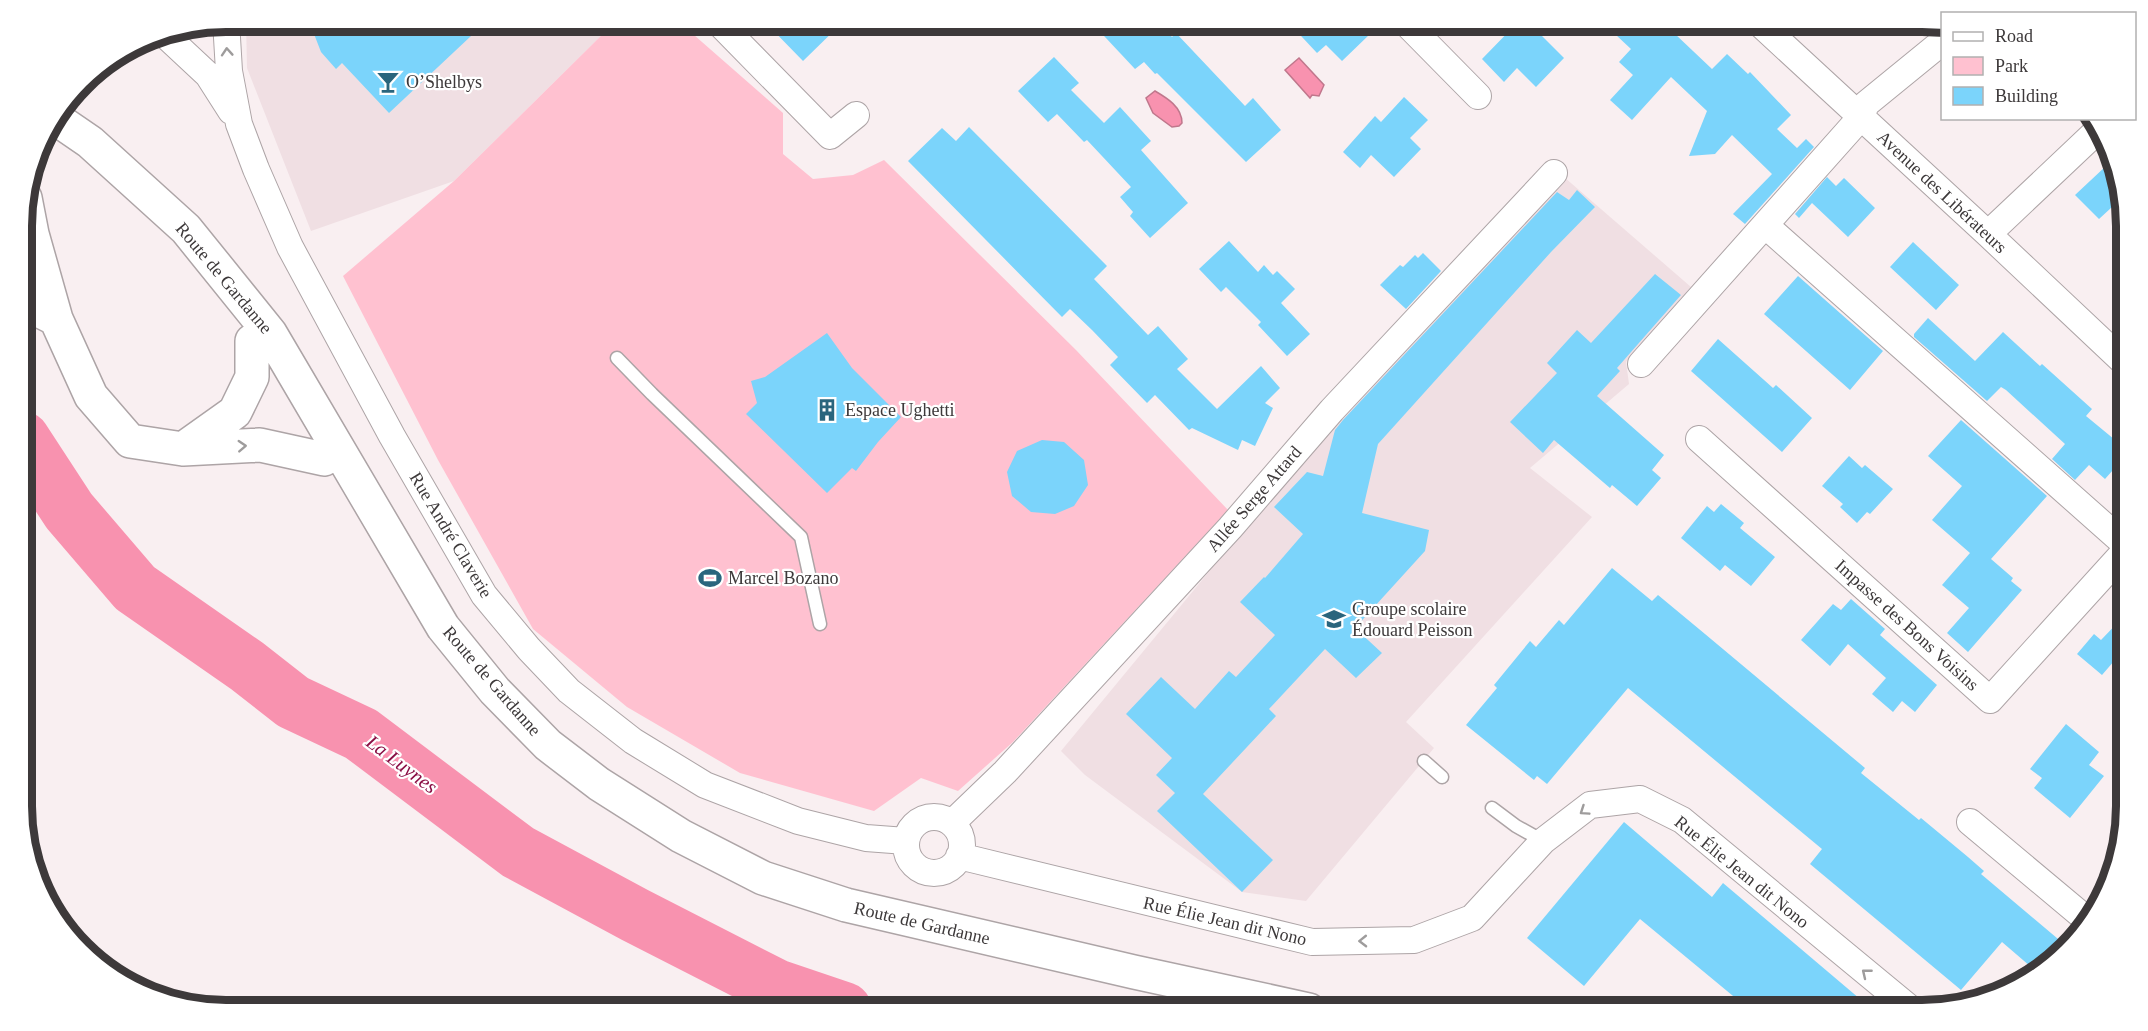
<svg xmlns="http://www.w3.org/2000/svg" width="2148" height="1031" font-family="Georgia,serif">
<rect width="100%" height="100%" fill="#f9eff1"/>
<path fill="#f0dfe3" d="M 246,21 L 616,21 L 454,181 L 311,231 L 247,68 Z
M 1564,177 L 1691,287 L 1626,362 L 1629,384 L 1530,468 L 1592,517 L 1406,722 L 1434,748 L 1306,901 L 1242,892 L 1085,775 L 1061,751 L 1316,442 Z"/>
<path fill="#ffc1d0" d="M 616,21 L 678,21 L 783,113 L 783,154 L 813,179 L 853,175 L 884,160 L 1076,350 L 1228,510 L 1013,742 L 958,791 L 921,778 L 874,811 L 740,773 L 627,707 L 533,629 L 438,460 L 343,276 L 454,181 Z"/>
<path fill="#f892af" stroke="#c0778c" stroke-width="1.5" d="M 1299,58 L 1324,85 L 1319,96 L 1312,95 L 1310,98 L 1285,70 Z
M 1155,91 C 1167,98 1182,107 1182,123 L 1179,126 L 1172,127 L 1153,113 L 1146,98 Z"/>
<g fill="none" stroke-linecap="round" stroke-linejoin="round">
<path stroke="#f892af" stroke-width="56" d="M 22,439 L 69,511 L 135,588 L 247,666 L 293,702 L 361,734 L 518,852 L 635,915 L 776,987 L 844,1010"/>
</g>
<path fill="#7bd4fb" d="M 309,21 L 487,21 L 389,113 L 342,63 L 336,69 L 321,52 Z
M 764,21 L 844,21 L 803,61 Z
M 1090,21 L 1157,21 L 1172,37 L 1176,33 L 1245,106 L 1253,98 L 1281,130 L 1246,162 L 1157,73 L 1155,74 L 1144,62 L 1135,69 Z
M 1287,21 L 1355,21 L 1369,35 L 1342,61 L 1326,45 L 1317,53 Z
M 1519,21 L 1527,21 L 1564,58 L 1536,87 L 1517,68 L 1504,82 L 1482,59 Z
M 1601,21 L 1684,21 L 1674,33 L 1712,69 L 1727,54 L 1748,74 L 1750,72 L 1791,115 L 1777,129 L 1797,148 L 1806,139 L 1814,147 L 1745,224 L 1733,214 L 1772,174 L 1732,135 L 1715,154 L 1689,156 L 1707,111 L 1671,77 L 1632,120 L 1610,100 L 1633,75 L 1619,62 L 1631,49 Z
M 1054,57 L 1079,83 L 1071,90 L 1104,123 L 1120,107 L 1151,141 L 1141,150 L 1188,203 L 1150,238 L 1130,216 L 1133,212 L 1120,197 L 1131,187 L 1087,140 L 1084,142 L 1057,114 L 1048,122 L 1018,91 Z
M 1404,97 L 1428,120 L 1410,138 L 1421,149 L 1394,177 L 1371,155 L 1360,168 L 1343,152 L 1375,116 L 1381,122 Z
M 969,127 L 1107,266 L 1094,279 L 1148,335 L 1158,326 L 1188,359 L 1177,369 L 1217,409 L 1261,366 L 1280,388 L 1265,403 L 1273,408 L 1255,446 L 1242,440 L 1238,450 L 1192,428 L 1189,430 L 1155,395 L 1147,403 L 1110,365 L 1118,357 L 1092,330 L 1070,309 L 1062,317 L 908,161 L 942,128 L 956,141 Z
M 2106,166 L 2116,176 L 2124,196 L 2099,219 L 2075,195 Z
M 1827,177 L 1836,186 L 1844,178 L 1875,208 L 1848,237 L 1812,203 L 1799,218 L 1795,214 Z
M 1577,190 L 1595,207 L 1551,252 L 1378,444 L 1362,513 L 1429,530 L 1425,551 L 1355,628 L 1382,653 L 1356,678 L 1325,649 L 1269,709 L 1276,716 L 1203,794 L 1273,860 L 1242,892 L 1157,811 L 1175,793 L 1156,775 L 1172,758 L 1126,714 L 1161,677 L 1195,709 L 1229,671 L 1236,677 L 1275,635 L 1240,602 L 1264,577 L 1265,578 L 1303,534 L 1274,507 L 1307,472 L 1323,476 L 1335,430 L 1343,420 L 1557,192 L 1569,200 Z
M 1229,241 L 1258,272 L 1264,265 L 1273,275 L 1277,271 L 1295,289 L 1281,303 L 1310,334 L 1287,356 L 1258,325 L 1261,322 L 1226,287 L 1221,292 L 1199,269 Z
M 1913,242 L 1959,285 L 1936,310 L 1890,267 Z
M 1423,253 L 1441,271 L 1406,309 L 1380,285 L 1400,265 L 1403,267 L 1415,255 L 1418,258 Z
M 1655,274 L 1681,295 L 1617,368 L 1620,371 L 1597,396 L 1664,455 L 1652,470 L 1661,478 L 1637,506 L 1612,485 L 1610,488 L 1554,440 L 1543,453 L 1510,422 L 1557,373 L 1547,363 L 1577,330 L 1591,343 Z
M 1798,276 L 1883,351 L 1850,390 L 1764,314 Z
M 1928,318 L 1975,361 L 2003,332 L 2040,366 L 2042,364 L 2092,409 L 2086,416 L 2126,449 L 2126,483 L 2113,470 L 2105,479 L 2089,465 L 2075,480 L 2052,459 L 2065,444 L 2006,390 L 2001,387 L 1987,401 L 1914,337 L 1914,334 Z
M 827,333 L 852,368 L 901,417 L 878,442 L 856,471 L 852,468 L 827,493 L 746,414 L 757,403 L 751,381 L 765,377 Z
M 1718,339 L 1773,388 L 1776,385 L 1812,418 L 1782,452 L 1691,371 Z
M 1961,420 L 2047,496 L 1991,559 L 2013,578 L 2011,581 L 2022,590 L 1968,652 L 1947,633 L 1969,608 L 1942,585 L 1970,553 L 1932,520 L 1962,486 L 1928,456 Z
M 1042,440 L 1064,442 L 1084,460 L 1088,485 L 1074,506 L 1055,514 L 1031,512 L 1012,496 L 1007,472 L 1017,451 Z
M 1849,456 L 1862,468 L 1865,465 L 1893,489 L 1870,514 L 1867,512 L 1857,523 L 1840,507 L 1843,504 L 1822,486 Z
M 1721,504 L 1744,523 L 1740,528 L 1775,557 L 1751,586 L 1725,565 L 1720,571 L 1681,538 L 1707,506 L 1714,512 Z
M 1612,568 L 1652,601 L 1658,595 L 1705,634 L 1865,768 L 1861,773 L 1919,820 L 1921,818 L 1968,857 L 1984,871 L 1981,874 L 2064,944 L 2038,973 L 2002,942 L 1961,990 L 1810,864 L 1822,849 L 1628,688 L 1547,784 L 1537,776 L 1534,780 L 1466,725 L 1497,688 L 1494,685 L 1530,641 L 1536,647 L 1559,620 L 1564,625 Z
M 1851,599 L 1885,629 L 1880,635 L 1937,685 L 1915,712 L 1902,701 L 1893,712 L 1872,694 L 1886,678 L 1848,644 L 1830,666 L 1801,640 L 1833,604 L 1841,610 Z
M 2126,614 L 2127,646 L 2102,675 L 2077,654 L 2094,634 L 2101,640 Z
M 2066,724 L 2099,752 L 2089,765 L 2104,776 L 2070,818 L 2034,788 L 2042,778 L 2030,769 Z
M 1624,822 L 1712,897 L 1723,883 L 1873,1010 L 1750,1010 L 1640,919 L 1584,986 L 1527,938 Z"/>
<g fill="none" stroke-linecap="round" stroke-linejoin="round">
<g stroke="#ada4a6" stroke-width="15">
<path id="service" d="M 617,358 L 652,394 L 801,537 L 820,624
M 1424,761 L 1442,777
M 1492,808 L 1516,826 L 1543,841"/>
</g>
<g stroke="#ada4a6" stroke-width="28">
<path id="minor" d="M 226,21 L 229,71 L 239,124 L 256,169 L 290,247 L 392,436 L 484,595 L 529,649 L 569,691 L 633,741 L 705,785 L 798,821 L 866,838 L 906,841
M 717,21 L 830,136 L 856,115
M 1404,21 L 1478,96
M 1757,21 L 1988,234 L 2126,364
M 163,33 L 208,75 L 231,111
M 1765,225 L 2126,545
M 1988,234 L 2097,131
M 1641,364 L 1861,117 L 1866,104 L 1942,42
M 1699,439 L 1990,700 L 2126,550
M906 845a28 28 0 1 1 56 0a28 28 0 1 1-56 0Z
M 1970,822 L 2086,919
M 952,823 L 1005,772 L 1230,528 L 1332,410 L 1554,173
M 959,856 L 1312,942 L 1414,940 L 1472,918 L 1543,841 L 1590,805 L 1640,799 L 1682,820 L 1912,1010"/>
</g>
<g stroke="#ada4a6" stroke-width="36">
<path id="secondary" d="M 55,118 L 90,142 L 186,229 L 270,333 L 443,627 L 495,691 L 548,745 L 599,784 L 681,836 L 763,878 L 846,905 L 1134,972 L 1309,1010
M 25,198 L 32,234 L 56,319 L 91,396 L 130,441 L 183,449 L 260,445 L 324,459
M 22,302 L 56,319
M 183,449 L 235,412 L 252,377 L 252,341"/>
</g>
<use href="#service" stroke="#fff" stroke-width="12"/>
<use href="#minor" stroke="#fff" stroke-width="26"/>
<use href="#secondary" stroke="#fff" stroke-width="33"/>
</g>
<defs><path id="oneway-chevron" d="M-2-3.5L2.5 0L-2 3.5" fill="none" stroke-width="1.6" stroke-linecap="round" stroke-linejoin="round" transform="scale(1.5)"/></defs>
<g stroke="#9e9c9c">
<use href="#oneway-chevron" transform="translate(227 52) rotate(-94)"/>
<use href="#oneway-chevron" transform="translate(242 446) rotate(-3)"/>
<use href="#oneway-chevron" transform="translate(1584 811) rotate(146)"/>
<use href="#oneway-chevron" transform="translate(1363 941) rotate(179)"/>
<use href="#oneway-chevron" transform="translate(1866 973) rotate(-141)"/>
</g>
<defs>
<g id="bar-bare" transform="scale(1.8)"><path d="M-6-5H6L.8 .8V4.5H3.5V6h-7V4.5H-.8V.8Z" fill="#2a657d" stroke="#fff" stroke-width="2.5" paint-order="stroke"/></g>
<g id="building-bare" transform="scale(1.8)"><path d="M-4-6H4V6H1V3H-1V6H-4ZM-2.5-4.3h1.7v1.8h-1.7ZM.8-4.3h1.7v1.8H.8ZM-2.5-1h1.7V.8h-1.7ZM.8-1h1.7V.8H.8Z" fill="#2a657d" stroke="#fff" stroke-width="2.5" paint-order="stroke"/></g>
<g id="stadium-bare" transform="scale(1.8)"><path d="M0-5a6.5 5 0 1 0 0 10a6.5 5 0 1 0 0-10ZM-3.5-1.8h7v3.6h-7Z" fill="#2a657d" stroke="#fff" stroke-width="2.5" paint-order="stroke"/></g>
<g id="school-bare" transform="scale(1.8)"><path d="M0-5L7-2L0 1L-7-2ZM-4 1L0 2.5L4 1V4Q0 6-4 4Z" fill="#2a657d" stroke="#fff" stroke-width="2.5" paint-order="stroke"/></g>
</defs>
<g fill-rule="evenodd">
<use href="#bar-bare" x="388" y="82"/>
<use href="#building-bare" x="827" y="410"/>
<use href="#stadium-bare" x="710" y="578"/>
<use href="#school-bare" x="1334" y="619"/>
</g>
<g text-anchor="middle" stroke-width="4.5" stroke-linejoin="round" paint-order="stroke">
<g font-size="18" fill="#3d393a" stroke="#fff" text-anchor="start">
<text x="406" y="88">O’Shelbys</text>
<text x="845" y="416">Espace Ughetti</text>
<text x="728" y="584">Marcel Bozano</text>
<text x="1352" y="615">Groupe scolaire<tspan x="1352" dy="21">Édouard Peisson</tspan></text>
</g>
<g font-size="18" fill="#3d393a" stroke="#fff">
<text transform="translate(1942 192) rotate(43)" y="6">Avenue des Libérateurs</text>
<text transform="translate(224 278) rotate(50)" y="6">Route de Gardanne</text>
<text transform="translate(1254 499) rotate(-49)" y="6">Allée Serge Attard</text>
<text transform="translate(451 535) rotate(59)" y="6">Rue André Claverie</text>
<text transform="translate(1907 625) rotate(42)" y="6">Impasse des Bons Voisins</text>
<text transform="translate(492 681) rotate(49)" y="6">Route de Gardanne</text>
<text transform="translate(1742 872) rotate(39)" y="6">Rue Élie Jean dit Nono</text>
<text transform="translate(1225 921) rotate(13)" y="6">Rue Élie Jean dit Nono</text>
<text transform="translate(922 923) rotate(13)" y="6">Route de Gardanne</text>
</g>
<g font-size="20" font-style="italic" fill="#8a0f45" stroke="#fff">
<text transform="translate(402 764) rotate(37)" y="7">La Luynes</text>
</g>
</g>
<path d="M0 0H2148V1031H0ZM226 32H1922A194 194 0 0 1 2116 226V806A194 194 0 0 1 1922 1000H226A194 194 0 0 1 32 806V226A194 194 0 0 1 226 32Z" fill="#fff" fill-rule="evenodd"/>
<path fill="none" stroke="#3d393a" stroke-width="8" d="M226 32H1922A194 194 0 0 1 2116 226V806A194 194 0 0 1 1922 1000H226A194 194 0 0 1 32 806V226A194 194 0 0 1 226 32Z"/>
<rect x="1941" y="12" width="195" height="108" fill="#ffffff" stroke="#b1b0b0" stroke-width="1.5"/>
<rect x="1953" y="32" width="30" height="9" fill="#ffffff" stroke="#b1b0b0" stroke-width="1.5"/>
<text x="1995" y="42" font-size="18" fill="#3d393a">Road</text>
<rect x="1953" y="57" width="30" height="18" fill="#ffc1d0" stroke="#b1b0b0" stroke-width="1.5"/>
<text x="1995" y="72" font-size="18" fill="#3d393a">Park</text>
<rect x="1953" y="87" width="30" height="18" fill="#7bd4fb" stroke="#b1b0b0" stroke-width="1.5"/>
<text x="1995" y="102" font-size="18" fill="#3d393a">Building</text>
</svg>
